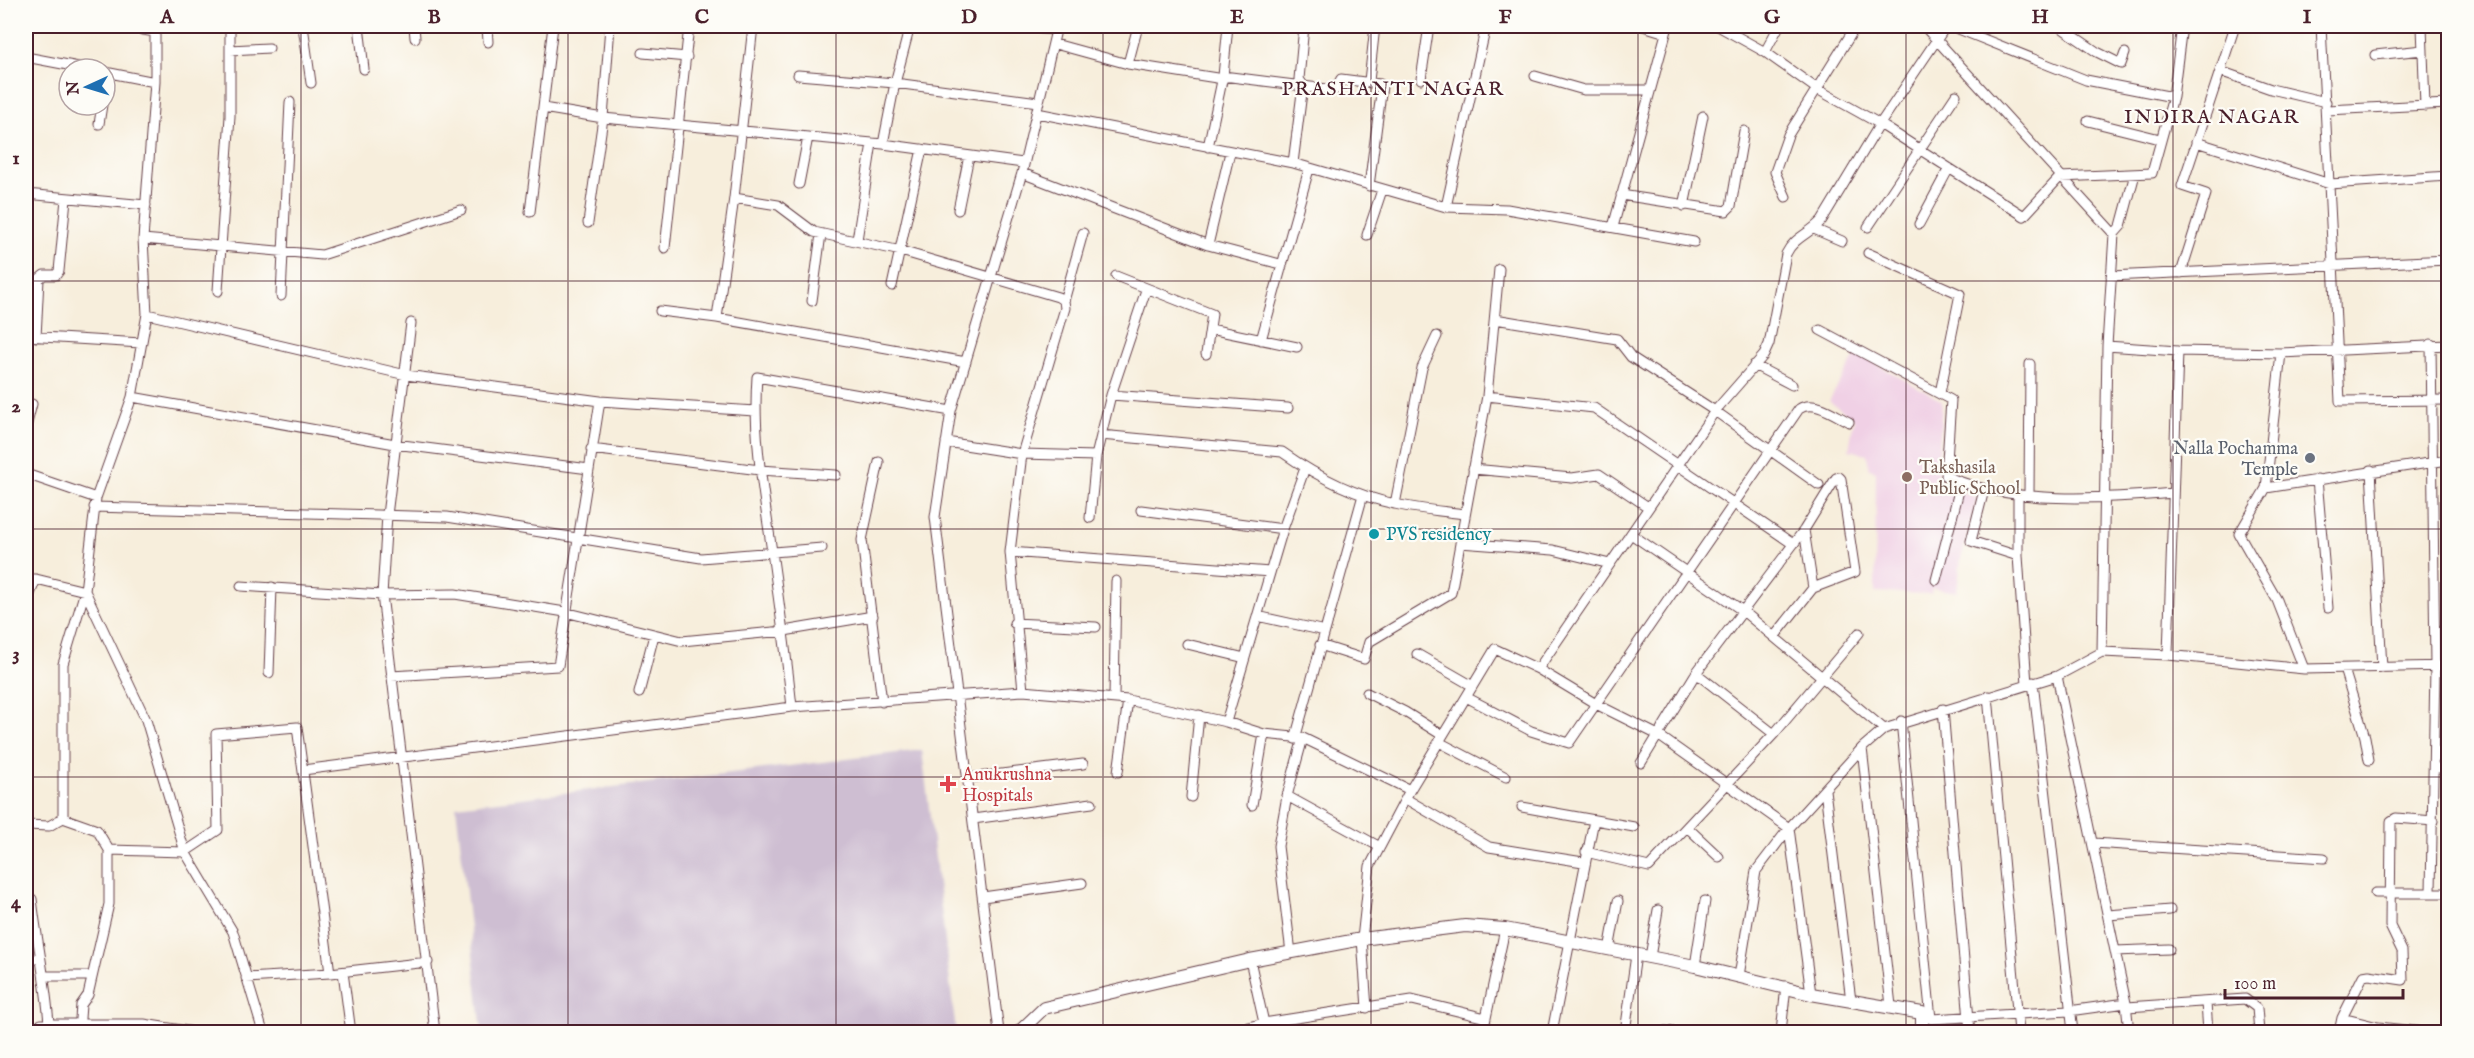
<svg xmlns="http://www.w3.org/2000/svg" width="2474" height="1058" font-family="'IM FELL English',serif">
<rect width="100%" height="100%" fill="#fdfcf7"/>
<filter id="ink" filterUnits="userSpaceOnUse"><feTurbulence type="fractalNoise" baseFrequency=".0167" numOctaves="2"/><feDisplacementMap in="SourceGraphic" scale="12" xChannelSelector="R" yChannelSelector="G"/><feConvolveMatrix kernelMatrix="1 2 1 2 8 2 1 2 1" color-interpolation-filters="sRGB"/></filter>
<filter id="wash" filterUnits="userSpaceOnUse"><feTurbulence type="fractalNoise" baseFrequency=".008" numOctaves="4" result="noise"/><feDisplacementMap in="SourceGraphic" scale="24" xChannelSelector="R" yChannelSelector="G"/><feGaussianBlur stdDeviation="1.35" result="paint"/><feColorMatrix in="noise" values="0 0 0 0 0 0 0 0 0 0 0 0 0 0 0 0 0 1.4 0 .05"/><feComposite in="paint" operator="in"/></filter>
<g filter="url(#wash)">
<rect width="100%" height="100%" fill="#f7eedc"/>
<path fill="#f0d0e5" d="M 1857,353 L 1942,401 L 1937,483 L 1977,498 L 1961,559 L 1957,592 L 1932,588 L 1931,594 L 1875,592 L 1876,471 L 1869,469 L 1867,454 L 1849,450 L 1854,419 L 1829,401 Z"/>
<path fill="#cebed2" d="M 922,750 L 956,1032 L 482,1032 L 456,806 Z"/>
</g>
<g filter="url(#ink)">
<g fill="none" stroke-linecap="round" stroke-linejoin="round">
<g stroke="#643e46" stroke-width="11">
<path id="minor" d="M 120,26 L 155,32
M 155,26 L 155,82 L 143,239 L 147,314 L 132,397 L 96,498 L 85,591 L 146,720 L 185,852 L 233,932 L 263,1032
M 303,26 L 311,83
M 359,26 L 364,69
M 414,26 L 415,38
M 487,26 L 488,42
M 1005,26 L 1057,30
M 1643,26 L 1666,33
M 1718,26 L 1765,52 L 1817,89 L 1880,124 L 2024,216 L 2060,177 L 2152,173 L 2173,97 L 2182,26
M 1924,26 L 2114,234 L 2107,346 L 2102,652
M 1951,26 L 2086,80 L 2173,97
M 2059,26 L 2097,52 L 2121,64 L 2125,53
M 2321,26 L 2340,401 L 2448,400
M 2422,26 L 2425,106
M 1055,44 L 1128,64 L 1223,79
M 230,50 L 269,48
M 1765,52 L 1779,26
M 643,53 L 687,57
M 2375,55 L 2423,50
M 26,57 L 89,69
M 1128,64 L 1138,26
M 2220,71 L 2271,89 L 2326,102
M 105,72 L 155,82
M 798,75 L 895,83 L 1038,102
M 1223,76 L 1335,90 L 1341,79 L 1380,84 L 1382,86 L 1369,186
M 1535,76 L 1584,90 L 1649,90
M 1421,79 L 1429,26
M 1369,81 L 1375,26
M 105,91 L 108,73
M 543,108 L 603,118 L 883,144 L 1023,163
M 2327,110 L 2448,104
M 1037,113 L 1293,163 L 1446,207 L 1507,209 L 1694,242
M 2088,121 L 2160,139
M 99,124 L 102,105
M 2196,142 L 2330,184 L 2448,176
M 883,144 L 895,83 L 910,26
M 1208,147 L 1223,76 L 1228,26
M 1293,163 L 1303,85 L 1299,79 L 1304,26
M 1022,173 L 1208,245 L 1280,264
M 799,184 L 808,137
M 26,194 L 146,205
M 1621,195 L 1726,211 L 1731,206 L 1744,131
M 1786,197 L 1775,172 L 1788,135 L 1856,26
M 734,198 L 778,205 L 814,232 L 901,251 L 1058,297 L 1064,301 L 1065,308 L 1022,454 L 1010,552 L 1023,691
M 1684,206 L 1703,116
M 1446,207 L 1486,26
M 958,210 L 969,156
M 530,212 L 553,26
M 588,223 L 603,118 L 610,26
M 1919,224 L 1949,168
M 1613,227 L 1668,26
M 1868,227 L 1956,95
M 1814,229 L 1842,241
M 2114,234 L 2121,226 L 2135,174
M 1367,235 L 1382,190
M 143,239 L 322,255 L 461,210
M 857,240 L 872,143
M 1208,245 L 1230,152
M 665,248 L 689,26
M 1868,253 L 1960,294 L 1940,393
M 2181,273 L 2206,194 L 2182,186 L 2235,26
M 1116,276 L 1212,314 L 1206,354
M 2111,276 L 2448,260
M 892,286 L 922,149
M 218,291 L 230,116 L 230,26
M 281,296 L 290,102
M 812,301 L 821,234
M 1064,301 L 1083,233
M 660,311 L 717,318 L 966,362
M 147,314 L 406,375 L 600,401 L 755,411
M 717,318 L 734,198 L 753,26
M 1495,319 L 1617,339 L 1631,357 L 1715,411 L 1819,485
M 411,323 L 387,515 L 382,595 L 435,1032
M 1210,329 L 1297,347
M 1820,330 L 1951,400 L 1946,476 C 2012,505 2102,499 2173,493
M 26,336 L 141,343
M 36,337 L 39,279 L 44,275 L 56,275 L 59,271 L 66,199
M 1261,340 L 1309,169
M 2107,346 L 2178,351 L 2281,353 L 2448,345
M 2281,353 L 2266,488 L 2239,534 L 2277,600 L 2304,669
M 1754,365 L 1792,385
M 1111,395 L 1288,408
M 1487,396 L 1594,408 L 1793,544
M 132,397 L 395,444 L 589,469
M 26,427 L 32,404
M 1101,435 L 1282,452 C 1315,475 1355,496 1395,504 C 1417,509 1441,511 1464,514
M 946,442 L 1022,454 L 1096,456
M 591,449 L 760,470 L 836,475
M 879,462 L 862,540 L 882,702
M 1473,469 L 1572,478 L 1599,474 L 1648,507
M 2371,470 L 2382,668
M 26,474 L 96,498
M 2317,479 L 2328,608
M 2266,488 L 2448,460
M 1984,490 L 1971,541 L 2018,556
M 2029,494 L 2030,364
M 2018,495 L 2018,556 L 2027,684
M 1395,504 L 1422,368 L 1437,336
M 94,507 L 447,517 L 701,558 L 822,548
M 1141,510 L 1283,529
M 1090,518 L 1096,456 L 1111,395 L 1146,290
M 1804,530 L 1813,588
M 1631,534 L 1743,611 L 1884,729
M 1460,543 L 1553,550 L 1610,564
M 1010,552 L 1270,572
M 26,579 L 36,579 L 85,591 L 63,664 L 63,818
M 1936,580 L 1961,483
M 241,586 L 382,595 L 455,594 L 565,612 L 682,641 L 784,631 L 873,616
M 26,604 L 36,579
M 1257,616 L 1325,631
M 1014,623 L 1096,627
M 1187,644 L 1245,658
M 1320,645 L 1364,659 L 1369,642 L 1451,593 L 1487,396 L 1499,269
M 1417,654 L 1471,685
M 2168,655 L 2178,351
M 1538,669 L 1715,411 L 1764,355 L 1769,344 L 1786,254 C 1794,237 1810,234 1822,220 L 1880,124 L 1946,26
M 2344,669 L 2365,737 L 2369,760
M 269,673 L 272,587
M 1696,673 L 1774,734
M 391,676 L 558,666 L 600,401
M 2057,676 L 2126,1003 L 2129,1032
M 2033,682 L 2073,1032
M 639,693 L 654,635
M 1367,693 L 1405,712 L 1442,735
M 1988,696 L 2019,1032
M 1466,697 L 1531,731 L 1569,743 L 1799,409 C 1814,399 1835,415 1849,422
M 1114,698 L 1116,581
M 792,707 C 786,650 778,594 770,538 C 762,484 753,431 757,377 L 951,411
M 1943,709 L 1970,1032
M 1901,721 L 1931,1019
M 1226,722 L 1283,529 L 1305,468
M 1295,739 L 1363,495
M 1439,742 L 1506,777
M 1862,748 L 1891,1006
M 1641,763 L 1696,673 L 1804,530 L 1836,478 L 1839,477 L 1841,479 L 1855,572 L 1813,588 L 1774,637
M 2434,768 L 2448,768
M 303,770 L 792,707 L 1023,691 L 1128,700 L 1226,722 L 1264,734 L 1303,738 L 1410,790
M 1118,772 L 1128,700
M 969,778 L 1083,764
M 1825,790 L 1851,1001
M 1287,796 L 1380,847
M 1191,797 L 1199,715
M 1406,799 L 1489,847 L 1583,862
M 1252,805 L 1264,734
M 1522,807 L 1634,827
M 973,819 L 1092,803
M 26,825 L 49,826 L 63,818 L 97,830 L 109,850 L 185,852 L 218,830 L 216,734 L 297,727 L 330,973
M 1687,827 L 1719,857
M 2093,843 L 2324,858
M 1586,852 L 1649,867 L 1774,734 L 1859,633
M 2431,892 L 2435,666 L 2431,344
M 2375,893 L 2448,893
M 983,897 L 1082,883
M 32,899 C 37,942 46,981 49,1024 L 41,1024 L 41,1032
M 2108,915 L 2170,910
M 1609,950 L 1618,901
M 2115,951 L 2169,949
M 1291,953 L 1278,846 L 1287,796 L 1303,738
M 1650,957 L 1658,910
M 26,959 L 39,959
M 1250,960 L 1266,1032
M 1695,966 L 1705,901
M 343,972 L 350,1025
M 46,976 L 92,976
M 1739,976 L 1756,871 L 1789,828 L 1862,748 L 1884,729 L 2057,676 L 2102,652 L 2168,655 L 2304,669 L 2448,666
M 246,978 L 330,973 L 428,962
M 2206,1003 L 2208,1032
M 2127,1007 L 2245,999 L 2257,1008 L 2259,1032
M 1367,1008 L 1362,939 L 1370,866 L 1410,790 L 1495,649 L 1538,669 L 1596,704 L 1658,735 L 1789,828 L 1811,994
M 1926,1016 L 1931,1019 L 2069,1011 L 2126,1003
M 2342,1018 L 2378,1027 L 2425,1032
M 49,1024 L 144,1024 L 194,1032
M 1665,1031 L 1676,1032
M 79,1032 L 81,1005 L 88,995 L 109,904 L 109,850
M 999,1032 L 935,517 L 951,411 L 1022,173 L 1057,26
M 1228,1032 L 1264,1023 L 1412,1000 L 1486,1018
M 1483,1032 L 1505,929
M 1552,1032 L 1594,820
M 1625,1032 L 1636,955
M 1781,1032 L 1786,986
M 2339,1032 L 2342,1018 L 2363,976 L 2369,975 L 2403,980 L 2402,951 L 2390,926 L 2391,821 L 2396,818 L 2434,821"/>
</g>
<g stroke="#643e46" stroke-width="14">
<path id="tertiary" d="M 1019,1032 L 1044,1008 L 1250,960 L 1362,939 L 1465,926 L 1505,929 L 1695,966 L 1811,994 L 1922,1013 L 1922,1032"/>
</g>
<use href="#minor" stroke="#fff" stroke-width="9"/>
<use href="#tertiary" stroke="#fff" stroke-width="12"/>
</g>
</g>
<path fill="none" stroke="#4a1f2b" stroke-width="1.5" stroke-opacity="0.55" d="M 301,26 L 301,1032M 568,26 L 568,1032M 836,26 L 836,1032M 1103,26 L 1103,1032M 1371,26 L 1371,1032M 1638,26 L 1638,1032M 1906,26 L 1906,1032M 2173,26 L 2173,1032M 26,281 L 2448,281M 26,529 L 2448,529M 26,777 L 2448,777"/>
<circle fill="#6b7280" stroke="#fdfcf7" stroke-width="2" cx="2310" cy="458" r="6"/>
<circle fill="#8d6e63" stroke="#fdfcf7" stroke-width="2" cx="1907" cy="477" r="6"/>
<circle fill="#0f9aa8" stroke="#fdfcf7" stroke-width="2" cx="1374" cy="534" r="6"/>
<path fill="#e0444e" stroke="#fdfcf7" stroke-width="2" d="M945 775h6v6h6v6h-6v6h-6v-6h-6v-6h6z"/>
<g text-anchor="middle" stroke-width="4.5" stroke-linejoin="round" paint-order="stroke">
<g font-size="18" fill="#5b616d" stroke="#fdfcf7" text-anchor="end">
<text x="2298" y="454">Nalla Pochamma<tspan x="2298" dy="21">Temple</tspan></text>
</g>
<g font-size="18" fill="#785e54" stroke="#fdfcf7" text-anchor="start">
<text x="1919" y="473">Takshasila<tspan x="1919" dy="21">Public School</tspan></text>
</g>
<g font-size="18" fill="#0d838f" stroke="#fdfcf7" text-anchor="start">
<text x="1386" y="540">PVS residency</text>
</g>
<g font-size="18" fill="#be3a42" stroke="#fdfcf7" text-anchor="start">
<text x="962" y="780">Anukrushna<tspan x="962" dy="21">Hospitals</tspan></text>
</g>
<g font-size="20" letter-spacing="1.5" fill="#4a1f2b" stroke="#fdfcf7">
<text x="1393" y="95">PRASHANTI NAGAR</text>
<text x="2212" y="123">INDIRA NAGAR</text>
</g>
</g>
<rect width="2474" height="1058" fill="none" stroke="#fdfcf7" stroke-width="66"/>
<g transform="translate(87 87) rotate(266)"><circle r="28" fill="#fdfcf7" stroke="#b5a4a5" stroke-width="1.5"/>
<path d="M0-4.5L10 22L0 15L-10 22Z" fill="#1f6fb2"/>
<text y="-9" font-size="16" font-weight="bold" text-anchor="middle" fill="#4a1f2b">N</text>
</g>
<path d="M2225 989v9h178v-9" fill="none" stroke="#4a1f2b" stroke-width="3"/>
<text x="2234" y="989" font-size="18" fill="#4a1f2b" stroke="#fdfcf7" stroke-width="4.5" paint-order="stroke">100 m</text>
<rect x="33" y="33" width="2408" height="992" fill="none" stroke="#4a1f2b" stroke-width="2"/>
<g font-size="20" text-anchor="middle" font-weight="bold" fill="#4a1f2b">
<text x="167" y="23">A</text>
<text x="434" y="23">B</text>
<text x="702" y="23">C</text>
<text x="969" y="23">D</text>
<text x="1237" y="23">E</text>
<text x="1505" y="23">F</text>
<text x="1772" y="23">G</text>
<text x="2040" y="23">H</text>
<text x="2307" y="23">I</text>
<text x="16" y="164">1</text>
<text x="16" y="412">2</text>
<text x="16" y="660">3</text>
<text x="16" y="908">4</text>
</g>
</svg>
